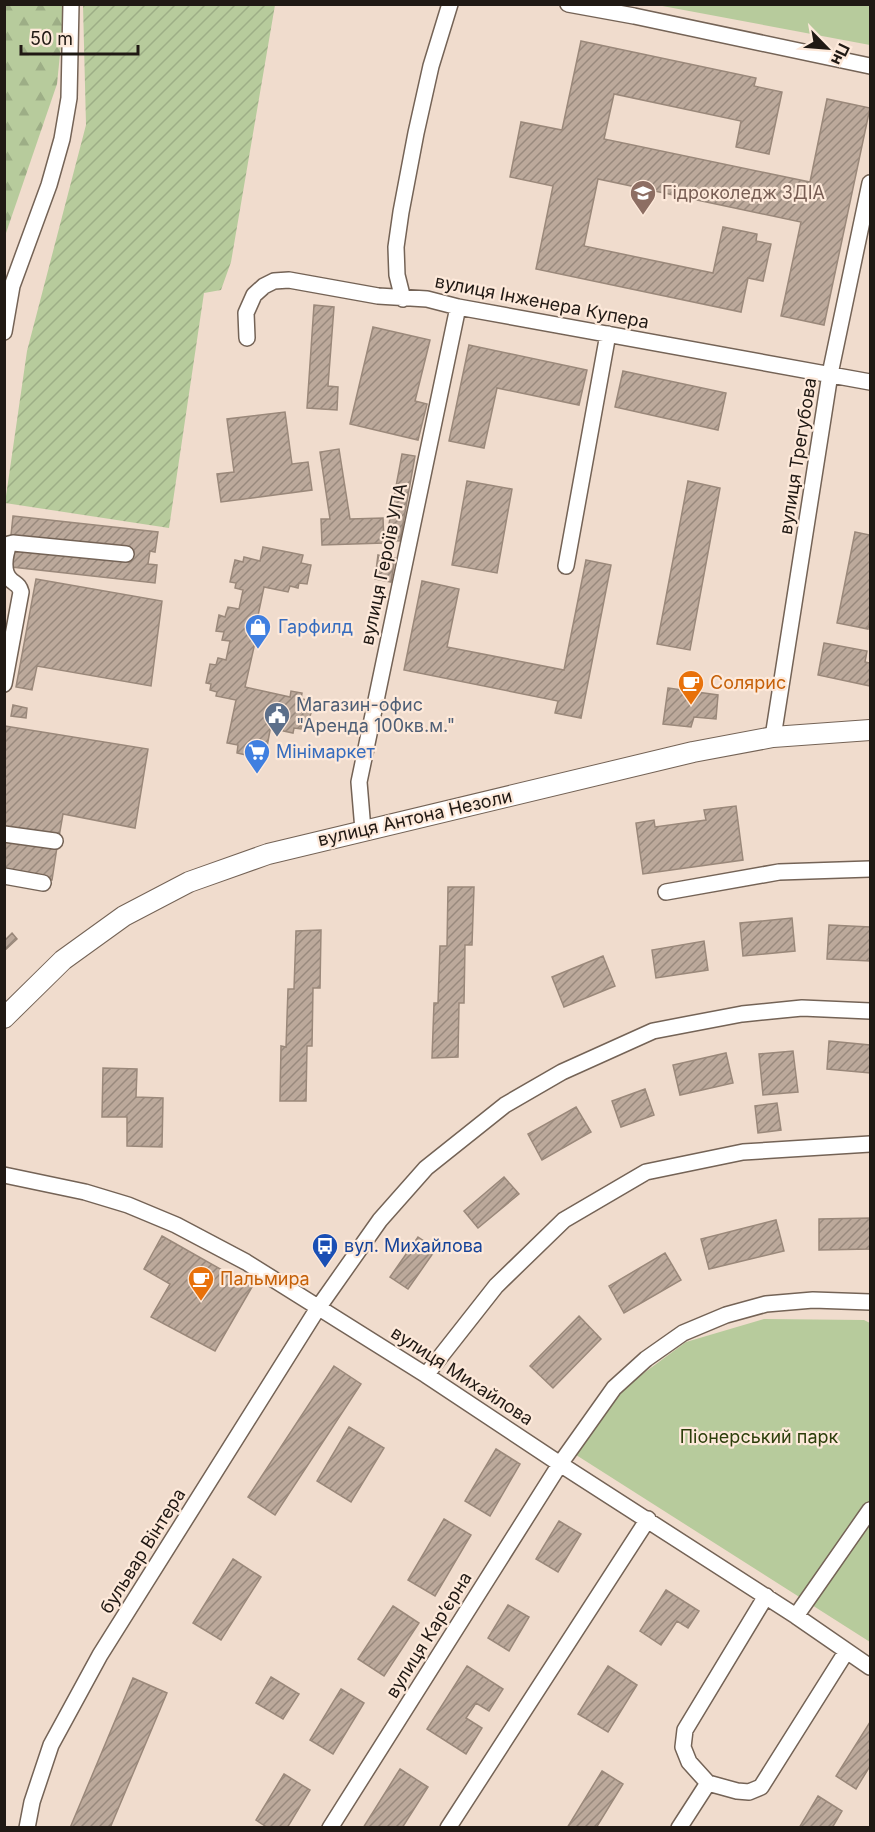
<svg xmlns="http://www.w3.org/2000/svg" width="875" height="1832" font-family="Inter,sans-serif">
<defs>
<pattern id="forest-firs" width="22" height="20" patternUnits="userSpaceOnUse" patternTransform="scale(1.5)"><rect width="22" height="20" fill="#b7cb9c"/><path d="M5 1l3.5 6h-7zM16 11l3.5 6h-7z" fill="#9dae86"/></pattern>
<pattern id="garden-furrows" width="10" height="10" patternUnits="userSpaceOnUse" patternTransform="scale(1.5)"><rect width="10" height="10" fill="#b7cb9c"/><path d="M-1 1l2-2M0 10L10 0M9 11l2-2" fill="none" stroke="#9dae86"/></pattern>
<pattern id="building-hatch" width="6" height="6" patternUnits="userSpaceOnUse" patternTransform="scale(1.5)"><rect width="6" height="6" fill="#bca99b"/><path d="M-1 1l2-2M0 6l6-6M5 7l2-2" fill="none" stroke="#98897d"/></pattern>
</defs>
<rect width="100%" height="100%" fill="#f0dccd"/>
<path fill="url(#forest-firs)" d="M 5,5 L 65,5 L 57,84 L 5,236 Z"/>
<path fill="#b7cb9c" d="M 657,5 L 870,5 L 870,45 Z
M 764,1319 L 864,1320 L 870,1323 L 870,1642 L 573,1453 L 614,1395 L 686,1342 Z"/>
<path fill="url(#garden-furrows)" d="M 83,5 L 275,5 L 231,262 L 221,290 L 204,293 L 169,528 L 5,503 L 27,351 L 86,125 Z"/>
<path fill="url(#building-hatch)" stroke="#9a887a" stroke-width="1.5" d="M 581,41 L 756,78 L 754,86 L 782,92 L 769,154 L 736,147 L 741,121 L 614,94 L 604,139 L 810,182 L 827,99 L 870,108 L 824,325 L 781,316 L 801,222 L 598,179 L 584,246 L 713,273 L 723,227 L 757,234 L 756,241 L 771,244 L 763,281 L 748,278 L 741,312 L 536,269 L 553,186 L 510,177 L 521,122 L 562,130 Z
M 314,305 L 334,307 L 328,386 L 338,387 L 337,410 L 307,408 Z
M 373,327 L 430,340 L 415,401 L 427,404 L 418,440 L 350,424 Z
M 469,345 L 587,370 L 579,405 L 497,388 L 484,448 L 449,441 Z
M 623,371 L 726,393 L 718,430 L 615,407 Z
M 285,412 L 292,464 L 308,462 L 312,490 L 221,502 L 217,474 L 234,472 L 227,419 Z
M 339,449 L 350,519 L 383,518 L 384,543 L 322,545 L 321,519 L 330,519 L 320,452 Z
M 402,454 L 415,456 L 400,541 L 386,540 Z
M 467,481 L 512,489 L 497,573 L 452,565 Z
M 688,481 L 720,488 L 690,650 L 657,644 Z
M 13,516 L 158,532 L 155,552 L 150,551 L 148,564 L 157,565 L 155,583 L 12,567 L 15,549 L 130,562 L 131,549 L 11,535 Z
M 855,532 L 870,535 L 870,617 L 868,629 L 837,623 Z
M 263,547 L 303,555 L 301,563 L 311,565 L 307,584 L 299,583 L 298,588 L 290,586 L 288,592 L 264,587 L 256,625 L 263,627 L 260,638 L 256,638 L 245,687 L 290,697 L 291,691 L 302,693 L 301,699 L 308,700 L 307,708 L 312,709 L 308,724 L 302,722 L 301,729 L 294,728 L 293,733 L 283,731 L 283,727 L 271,725 L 266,752 L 257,750 L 255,757 L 237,753 L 238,745 L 227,743 L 236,700 L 216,696 L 217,692 L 210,690 L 211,684 L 206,683 L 210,664 L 216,665 L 218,658 L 226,660 L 230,641 L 222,640 L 224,632 L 216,631 L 219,615 L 225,617 L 228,607 L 239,609 L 243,590 L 235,588 L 236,583 L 230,582 L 235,560 L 243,562 L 244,557 L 260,561 Z
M 378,555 L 395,558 L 391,582 L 375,579 Z
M 586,560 L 611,565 L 581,718 L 555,713 L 558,701 L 404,670 L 422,581 L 459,589 L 447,647 L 564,670 Z
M 36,579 L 162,601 L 151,686 L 37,666 L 32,690 L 16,687 Z
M 824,643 L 867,651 L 865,662 L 870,663 L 870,686 L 818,675 Z
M 668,688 L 718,695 L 716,719 L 694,717 L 691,727 L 663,724 Z
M 13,705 L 27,708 L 26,718 L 11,716 Z
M 5,726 L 148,749 L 135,828 L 63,814 L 59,837 L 4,827 Z
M 736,806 L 743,860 L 643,874 L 636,823 L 654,820 L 655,827 L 706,820 L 704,810 Z
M 4,838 L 57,847 L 52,880 L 4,872 Z
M 448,887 L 474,887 L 472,945 L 465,945 L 464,1003 L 459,1003 L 458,1057 L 432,1058 L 434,1003 L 438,1003 L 440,946 L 447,946 Z
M 792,918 L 795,951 L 743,956 L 740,923 Z
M 829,925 L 870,927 L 870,961 L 827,959 Z
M 321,930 L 320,988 L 313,988 L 312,1046 L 307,1046 L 306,1101 L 280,1101 L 281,1046 L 286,1047 L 288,989 L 294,989 L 296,931 Z
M 12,933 L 17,939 L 4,951 L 4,941 Z
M 704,941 L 708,970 L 656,978 L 652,950 Z
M 603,956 L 615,986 L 564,1007 L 552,977 Z
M 829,1041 L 870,1045 L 870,1073 L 827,1069 Z
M 793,1051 L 798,1092 L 763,1095 L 759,1054 Z
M 726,1053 L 733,1083 L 680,1095 L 673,1065 Z
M 103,1068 L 137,1069 L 136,1097 L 163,1098 L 162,1147 L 127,1146 L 127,1117 L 102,1117 Z
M 645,1089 L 654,1115 L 621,1127 L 612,1101 Z
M 777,1103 L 781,1130 L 758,1133 L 755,1106 Z
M 576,1107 L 591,1132 L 542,1160 L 528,1134 Z
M 504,1177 L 519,1194 L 478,1228 L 464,1211 Z
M 870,1218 L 870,1249 L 819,1250 L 819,1219 Z
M 776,1220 L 784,1251 L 709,1269 L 701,1239 Z
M 162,1236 L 252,1287 L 215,1351 L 151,1317 L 170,1284 L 144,1269 Z
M 418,1237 L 436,1249 L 408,1289 L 390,1277 Z
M 665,1253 L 681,1280 L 624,1313 L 609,1286 Z
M 579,1316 L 601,1339 L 553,1388 L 530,1366 Z
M 334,1366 L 361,1384 L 275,1515 L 248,1497 Z
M 349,1427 L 384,1448 L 351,1502 L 317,1481 Z
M 496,1449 L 520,1464 L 490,1516 L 465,1501 Z
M 444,1519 L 471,1535 L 435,1596 L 408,1580 Z
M 559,1521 L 581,1534 L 558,1572 L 536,1559 Z
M 233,1559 L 261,1577 L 221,1640 L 193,1623 Z
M 666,1590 L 699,1611 L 688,1628 L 677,1621 L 661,1645 L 640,1631 Z
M 508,1605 L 529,1617 L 509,1651 L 488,1638 Z
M 393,1606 L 419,1623 L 384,1676 L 358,1659 Z
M 467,1666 L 503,1689 L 489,1711 L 476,1703 L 466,1718 L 482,1728 L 466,1754 L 427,1729 Z
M 608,1666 L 637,1685 L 608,1732 L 578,1714 Z
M 271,1677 L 299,1694 L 283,1719 L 256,1703 Z
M 133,1678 L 167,1693 L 110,1828 L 70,1828 Z
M 341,1689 L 364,1703 L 333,1754 L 310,1740 Z
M 870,1722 L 870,1766 L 856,1789 L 836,1776 Z
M 400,1769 L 428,1787 L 402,1828 L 363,1828 Z
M 602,1771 L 623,1784 L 596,1828 L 567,1828 Z
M 284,1774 L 310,1790 L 287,1828 L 268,1828 L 256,1820 Z
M 818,1796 L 842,1811 L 832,1828 L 799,1828 Z"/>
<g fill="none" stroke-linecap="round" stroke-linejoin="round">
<g stroke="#746356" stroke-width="18">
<path id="minor" d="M 568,4 L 634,16 L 870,66
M 403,299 L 397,275 L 396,247 L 401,212 L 416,133 L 431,66 L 450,4
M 4,332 L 12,286 L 49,185 L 62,139 L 69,98 L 71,4
M 247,338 L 246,313 L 254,295 L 264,286 L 274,281 L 289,280 L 378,296 L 427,299 L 458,307 L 870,382
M 566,566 L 608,334
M 4,684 L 21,592 C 19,585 17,585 12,581 C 1,573 5,555 9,544 L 13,543 L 126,554
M 773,737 L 830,374 L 870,183
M 363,830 L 359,782 L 458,307
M 4,834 L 55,841
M 4,876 L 43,883
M 666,892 L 779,872 L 870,869
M 4,1175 L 85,1192 L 128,1205 L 176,1225 L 246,1262 L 426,1375 L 560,1464 L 796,1616 L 870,1667
M 426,1375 L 496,1286 L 564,1220 L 646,1172 L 743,1152 L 870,1144
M 766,1596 L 685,1730 L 683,1747 L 689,1762 L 708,1783 L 737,1791 L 749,1792 L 761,1787 L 846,1652
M 796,1616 L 870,1510
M 27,1828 L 32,1802 L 51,1745 L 100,1655 L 318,1308 L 380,1220 L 426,1168 L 505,1105 L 562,1072 L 653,1031 L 742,1014 L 802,1008 L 870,1011
M 330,1828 L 560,1464 L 614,1388 L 646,1359 L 683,1333 L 726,1315 L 766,1304 L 813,1300 L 870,1302
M 448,1828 L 648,1519
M 679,1828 L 708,1783"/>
</g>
<g stroke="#746356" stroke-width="22">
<path id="major" d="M 4,1018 L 63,960 L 124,916 L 189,882 L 268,854 L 693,752 L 773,737 L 870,730"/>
</g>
<use href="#minor" stroke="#fff" stroke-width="15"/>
<use href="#major" stroke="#fff" stroke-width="20"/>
</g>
<defs>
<g id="university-pin" transform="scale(1.35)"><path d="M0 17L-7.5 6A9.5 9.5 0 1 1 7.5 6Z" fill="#8d6e63" stroke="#fde9da"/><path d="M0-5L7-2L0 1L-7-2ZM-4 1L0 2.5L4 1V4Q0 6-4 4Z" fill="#fff"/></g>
<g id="shop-pin" transform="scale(1.35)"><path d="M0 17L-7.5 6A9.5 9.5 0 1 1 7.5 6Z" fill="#3f7fe0" stroke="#fde9da"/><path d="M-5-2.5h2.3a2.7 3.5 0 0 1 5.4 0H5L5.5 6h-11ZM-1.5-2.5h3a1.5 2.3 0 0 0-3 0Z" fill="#fff"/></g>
<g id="cafe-pin" transform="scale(1.35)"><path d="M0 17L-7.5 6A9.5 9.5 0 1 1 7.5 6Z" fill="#e8710a" stroke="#fde9da"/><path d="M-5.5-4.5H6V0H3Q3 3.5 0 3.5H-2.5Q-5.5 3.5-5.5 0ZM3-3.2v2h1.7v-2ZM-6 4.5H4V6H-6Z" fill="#fff"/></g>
<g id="civic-pin" transform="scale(1.35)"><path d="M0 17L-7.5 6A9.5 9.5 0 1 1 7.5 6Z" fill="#5c6f8a" stroke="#fde9da"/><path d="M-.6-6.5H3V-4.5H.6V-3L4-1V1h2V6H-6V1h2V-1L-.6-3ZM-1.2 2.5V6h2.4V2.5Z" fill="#fff"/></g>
<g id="supermarket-pin" transform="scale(1.35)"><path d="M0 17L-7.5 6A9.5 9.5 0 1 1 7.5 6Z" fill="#3f7fe0" stroke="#fde9da"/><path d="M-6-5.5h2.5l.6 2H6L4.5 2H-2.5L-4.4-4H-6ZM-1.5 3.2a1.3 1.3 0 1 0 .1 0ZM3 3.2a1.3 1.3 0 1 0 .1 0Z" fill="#fff"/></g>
<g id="bus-pin" transform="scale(1.35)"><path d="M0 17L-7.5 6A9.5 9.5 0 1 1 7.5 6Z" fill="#1a4fb4" stroke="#fde9da"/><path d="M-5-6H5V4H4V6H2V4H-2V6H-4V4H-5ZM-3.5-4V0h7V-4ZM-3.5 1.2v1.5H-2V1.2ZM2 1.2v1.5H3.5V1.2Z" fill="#fff"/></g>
</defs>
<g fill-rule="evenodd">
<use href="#university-pin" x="643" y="193"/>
<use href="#shop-pin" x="258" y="627"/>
<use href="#cafe-pin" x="691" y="683"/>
<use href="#civic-pin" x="277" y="715"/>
<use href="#supermarket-pin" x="257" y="752"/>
<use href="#bus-pin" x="325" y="1246"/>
<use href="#cafe-pin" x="201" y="1279"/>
</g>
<g text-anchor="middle" stroke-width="4.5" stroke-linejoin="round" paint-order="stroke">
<g font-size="18" fill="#785e54" stroke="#fde9da" text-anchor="start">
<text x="662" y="199">Гідроколедж ЗДIА</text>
</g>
<g font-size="18" fill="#201914" stroke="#fde9da">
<text transform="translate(542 302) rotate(11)" y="6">вулиця Інженера Купера</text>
<text transform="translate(798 456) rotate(-81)" y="6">вулиця Трегубова</text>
<text transform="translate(384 564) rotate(-78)" y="6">вулиця Героїв УПА</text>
<text transform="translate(415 818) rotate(-13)" y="6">вулиця Антона Незоли</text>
<text transform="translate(462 1376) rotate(33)" y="6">вулиця Михайлова</text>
<text transform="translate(143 1551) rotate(-58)" y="6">бульвар Вінтера</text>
<text transform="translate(429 1635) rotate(-58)" y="6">вулиця Кар’єрна</text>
</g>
<g font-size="18" fill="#366cbe" stroke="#fde9da" text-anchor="start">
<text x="278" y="633">Гарфилд</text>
<text x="276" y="758">Мінімаркет</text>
</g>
<g font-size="18" fill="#c56008" stroke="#fde9da" text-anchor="start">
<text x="710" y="689">Солярис</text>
<text x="220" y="1285">Пальмира</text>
</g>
<g font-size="18" fill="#4e5e75" stroke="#fde9da" text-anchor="start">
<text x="296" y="711">Магазин-офис<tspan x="296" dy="21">"Аренда 100кв.м."</tspan></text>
</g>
<g font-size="18" fill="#164399" stroke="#fde9da" text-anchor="start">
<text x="344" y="1252">вул. Михайлова</text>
</g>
<g font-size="18" fill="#2c3e0a" stroke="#fde9da">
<text x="759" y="1443">Піонерський парк</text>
</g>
</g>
<rect width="875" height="1832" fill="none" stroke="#201914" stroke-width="12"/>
<g transform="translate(827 48) rotate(115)" stroke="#fde9da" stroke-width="4.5" paint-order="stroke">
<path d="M0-4.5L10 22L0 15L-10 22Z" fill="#201914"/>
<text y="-9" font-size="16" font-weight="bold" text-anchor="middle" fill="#201914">Пн</text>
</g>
<path d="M21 45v9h117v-9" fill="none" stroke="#201914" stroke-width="3"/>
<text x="30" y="45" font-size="18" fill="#201914" stroke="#fde9da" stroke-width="4.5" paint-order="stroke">50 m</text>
</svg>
